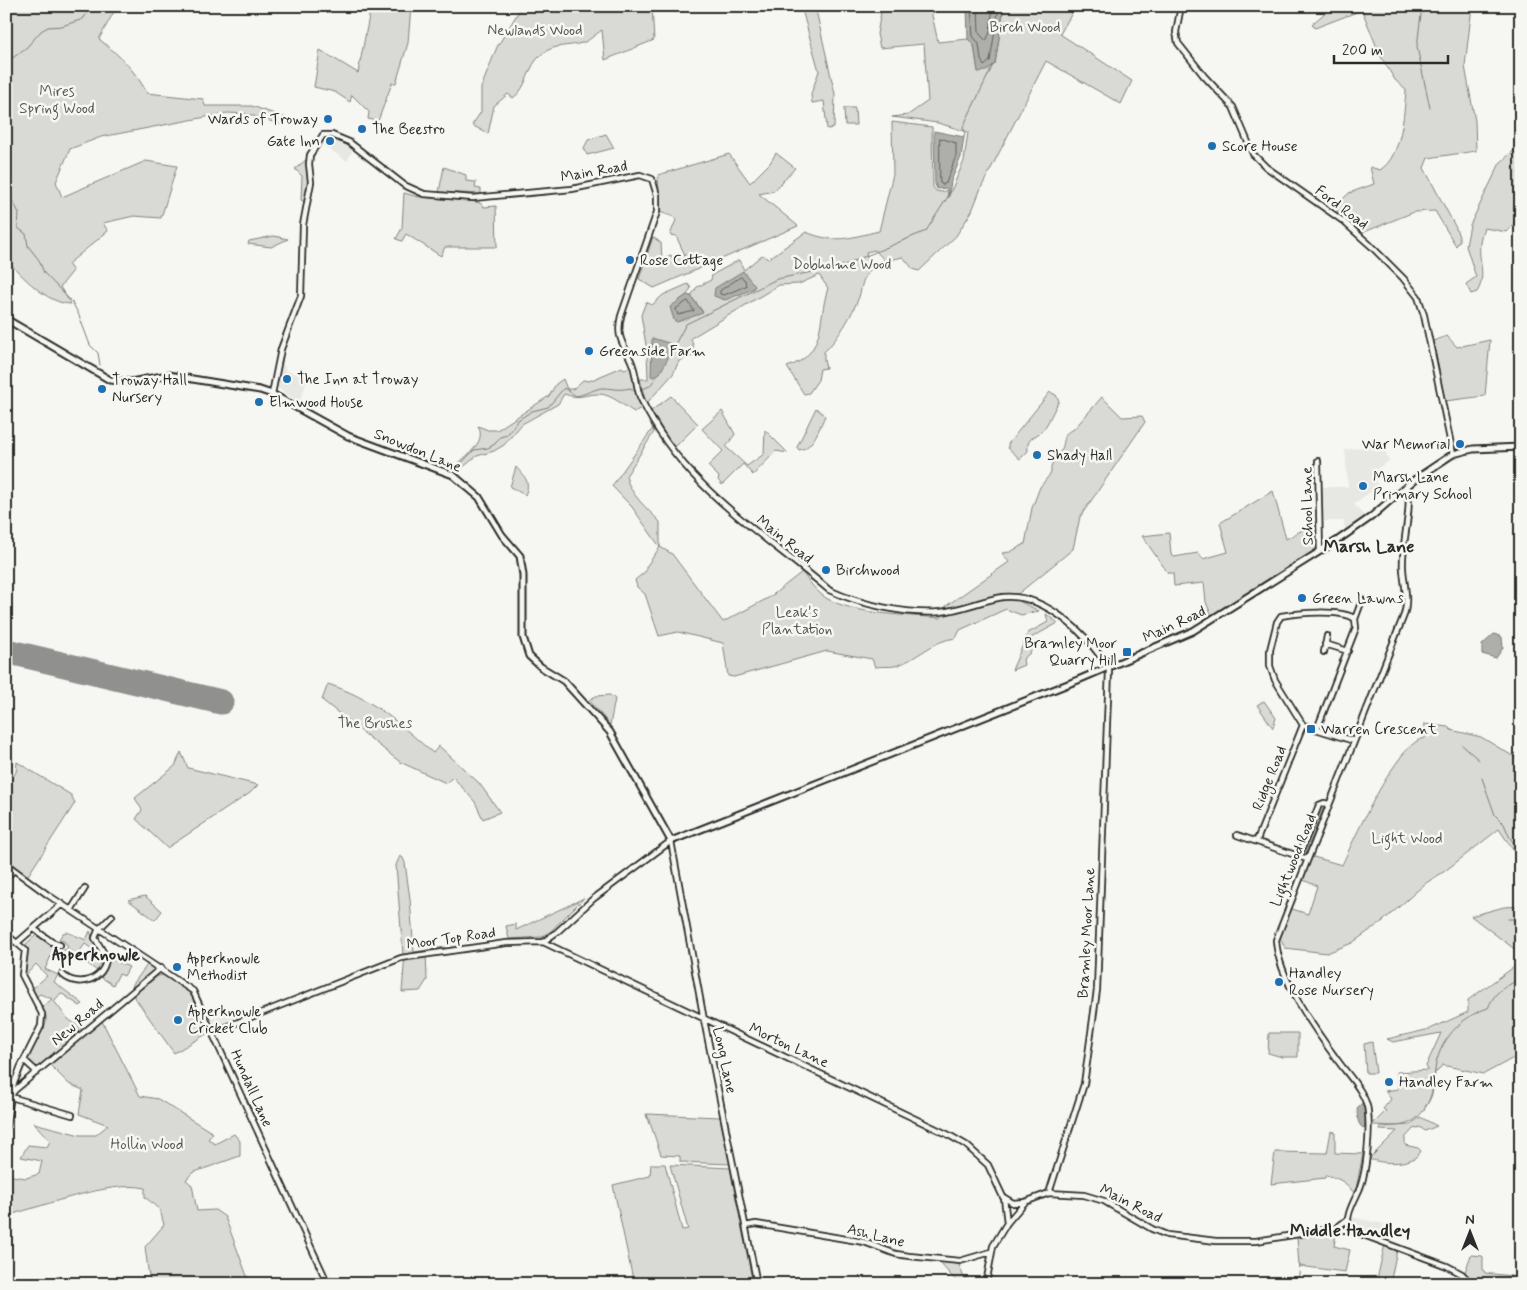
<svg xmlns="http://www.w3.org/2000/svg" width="1527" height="1290" font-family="Mynerve,sans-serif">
<rect width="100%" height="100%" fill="#f6f6f2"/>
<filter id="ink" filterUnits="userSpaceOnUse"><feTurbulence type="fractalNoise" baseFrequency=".02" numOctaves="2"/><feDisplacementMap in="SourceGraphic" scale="10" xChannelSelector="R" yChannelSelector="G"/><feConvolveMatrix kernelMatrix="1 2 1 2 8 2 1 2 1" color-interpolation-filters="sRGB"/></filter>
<g filter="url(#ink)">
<path fill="#e7e7e3" d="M 329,136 L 354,147 L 347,161 L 320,143 L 325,137 Z
M 279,364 L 284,365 L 285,370 L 308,378 L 299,403 L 275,386 Z
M 1387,443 L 1386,453 L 1389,461 L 1375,470 L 1375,479 L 1378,486 L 1354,504 L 1365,517 L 1345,532 L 1344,521 L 1322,521 L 1321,487 L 1348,487 L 1345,450 Z
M 238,1007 L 242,1018 L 215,1029 L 211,1019 Z
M 1351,1217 L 1384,1224 L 1380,1237 L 1353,1229 L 1350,1224 Z"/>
<path fill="#d9d9d5" stroke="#828280" d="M 6,6 L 117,6 L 99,39 C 119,55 135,70 147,93 L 203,99 L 205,106 L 252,106 L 286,118 L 283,125 L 247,114 L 227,113 L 101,137 L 70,149 L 56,182 L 62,197 L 146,161 L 177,166 L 161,218 L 134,216 L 103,223 L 108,231 L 68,264 L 73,271 L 60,287 L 71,304 C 47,304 22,276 6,259 L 6,228 L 12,226 L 6,210 Z
M 371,6 L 411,6 L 408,43 L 396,83 L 392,83 L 378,121 L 368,119 L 369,112 L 352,95 L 350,102 L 335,92 L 314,87 L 320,50 L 358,73 Z
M 522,6 L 652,6 L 654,40 L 605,60 L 602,30 C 596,34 589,41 582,43 C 568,47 554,44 542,54 C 527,66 528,88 513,98 L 508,94 L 494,106 L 488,134 L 472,125 L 481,112 L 481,88 L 497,47 Z
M 801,6 L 815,6 L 835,94 L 834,128 L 827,129 L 824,101 L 812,103 L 811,94 L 819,71 Z
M 882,6 L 930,6 L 938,42 L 968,39 L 974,45 L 978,71 L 995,64 L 1004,6 L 1076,6 L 1060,34 L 1132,81 L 1121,104 L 1046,61 L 981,188 L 972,211 L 956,236 L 919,271 L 913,269 L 903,257 L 885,261 L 875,250 L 866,252 L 871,269 C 861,280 863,284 859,297 C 852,315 838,339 824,352 L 824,360 L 826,368 L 820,369 L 818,380 L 809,393 L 804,394 L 787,367 C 827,354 817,321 828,288 L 819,275 L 799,284 L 779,285 L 691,338 L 696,355 L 679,361 L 673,374 L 646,404 L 640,379 L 648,379 L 647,351 L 641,315 L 646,302 L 652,305 L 663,295 L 688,284 L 691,288 L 687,295 L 678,301 L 703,312 L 691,296 L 697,287 L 711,280 L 712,275 L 739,260 L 744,270 L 762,255 L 768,259 L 806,232 C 835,244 849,238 879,231 L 893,174 L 892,122 L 932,127 L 933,187 L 936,191 L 942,192 L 947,190 L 948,198 L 964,161 L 968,132 L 938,123 L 892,117 L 908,115 L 928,101 L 924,44 L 880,48 L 877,34 Z
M 1333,6 L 1472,6 L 1465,66 L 1475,121 L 1476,151 L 1428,158 L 1424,168 L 1456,228 L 1460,240 L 1456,246 L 1435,211 L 1414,212 L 1362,233 L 1334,208 L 1349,193 L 1374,184 L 1370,167 L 1380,170 C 1402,156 1404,114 1406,90 L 1395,80 L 1380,55 L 1362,10 L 1315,28 L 1312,24 Z
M 844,108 L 855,108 L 856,125 L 845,125 Z
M 606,134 L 614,148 L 587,155 L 584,148 L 588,140 Z
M 1521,144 C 1521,168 1526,215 1507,232 L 1484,228 C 1482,233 1480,239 1480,244 C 1478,261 1487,276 1477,292 L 1471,294 L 1466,284 L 1476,277 L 1466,246 L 1470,225 L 1500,163 Z
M 776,153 L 795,168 L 774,191 L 759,194 L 798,226 L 654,288 L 639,279 L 653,237 L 661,243 L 662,259 L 671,255 L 674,261 L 685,255 L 676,236 L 670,235 L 676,220 L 674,217 L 660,212 L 658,175 L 729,154 L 750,183 L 770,163 Z
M 307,159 L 309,186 L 304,202 L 301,200 L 302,176 L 295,169 Z
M 444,167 L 466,175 L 466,181 L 476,182 L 475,188 L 481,189 L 481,194 L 439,192 Z
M 404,193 L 419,197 L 472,201 L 480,203 L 484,207 L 496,206 L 497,247 L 445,247 L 441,256 L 406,234 L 402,241 L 396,239 L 402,228 Z
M 274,236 L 288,239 L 271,247 L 248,244 L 249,241 Z
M 1447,336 L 1457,347 L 1490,340 L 1485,396 L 1445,401 L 1433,341 Z
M 622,367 L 624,369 L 631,367 L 636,395 L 643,407 L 634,412 C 624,406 611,394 599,394 C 583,394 581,400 564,394 L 558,404 L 522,424 L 504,445 L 494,451 L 477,456 L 457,472 L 452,469 C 463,458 488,443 478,426 L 488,430 L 497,430 L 549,396 L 556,384 L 563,379 L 567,389 L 573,389 L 583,380 L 589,381 Z
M 1050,392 L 1056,395 L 1059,401 C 1054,409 1048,424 1043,430 C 1035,438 1026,437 1028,451 L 1020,459 L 1008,448 L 1008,444 Z
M 671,396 L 698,424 L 674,448 L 651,411 Z
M 1102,397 L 1122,417 L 1142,416 L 1145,422 L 1080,517 L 1073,549 L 1013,598 L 1039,611 L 1021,615 L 1006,609 L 960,630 L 956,638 C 932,640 917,660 895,666 C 889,667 882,666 875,667 L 872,659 L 827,651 L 734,677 L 728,676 L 723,643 L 678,632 L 659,636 L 645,594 L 637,587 L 635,580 L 646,571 L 646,567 L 660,547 L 632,507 L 612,486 L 653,428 L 654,432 L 626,476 C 630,495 647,508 660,522 L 660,547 L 672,554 L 723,622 L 770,597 L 802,572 C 809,582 816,591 826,598 C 855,615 908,615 941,618 L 946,606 L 1009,562 L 1002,553 L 1010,552 L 1025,544 L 1032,508 L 1040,487 L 1051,473 C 1050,462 1055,461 1060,452 C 1067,442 1060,434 1074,429 Z
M 816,408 L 825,416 C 819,428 814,448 799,450 L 797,447 Z
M 722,411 L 735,434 L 726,447 L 747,466 L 764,454 L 765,430 L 788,453 L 776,451 L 753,475 L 743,464 L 722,485 L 718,480 L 719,477 L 708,466 L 723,451 L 702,429 Z
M 516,467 C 525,477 531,482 525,495 L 510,487 Z
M 1273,491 L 1286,539 L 1317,522 L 1317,549 L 1212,617 L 1206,602 L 1204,583 L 1174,586 L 1173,573 L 1168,573 L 1142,536 L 1169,533 L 1171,554 L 1174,557 L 1198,553 L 1203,559 L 1228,552 L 1220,523 Z
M 1046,614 L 1058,623 L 1029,639 L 1031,652 L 1023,659 L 1024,665 L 1012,670 L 1028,633 L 1048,622 Z
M 328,684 C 374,699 397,722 433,753 L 439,746 L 479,783 L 500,812 L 483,819 L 475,802 L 453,777 L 446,783 L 400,762 L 322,700 Z
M 610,695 L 615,699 L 610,725 L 589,700 L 596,696 Z
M 1264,701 L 1276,718 L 1273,728 L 1257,705 Z
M 1424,724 L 1448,727 L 1451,730 L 1481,737 L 1521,761 L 1521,862 L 1499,829 L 1445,871 L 1426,883 L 1383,921 L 1352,943 L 1327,953 L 1285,948 L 1280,938 L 1289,908 L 1308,914 L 1317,886 L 1301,879 L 1310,856 L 1342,865 C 1353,841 1398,740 1425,738 Z
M 181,752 L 188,768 L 258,785 L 250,793 L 167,848 L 136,819 L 142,810 L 135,798 L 175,766 Z
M 17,762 L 71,795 L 75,803 L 27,877 L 6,860 L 6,788 L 16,772 Z
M 1325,804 L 1305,855 L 1303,855 L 1316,815 L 1319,815 L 1320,807 Z
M 400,856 L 403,858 L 405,863 L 410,899 L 414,952 L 445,947 L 445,949 L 426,953 L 427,980 L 420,991 L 402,992 L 405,954 L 403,955 L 396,865 Z
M 145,896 L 162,911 L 155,920 L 128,900 Z
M 584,898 L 551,931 L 541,937 L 509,939 L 506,926 L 516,924 L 516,930 Z
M 1521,906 L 1521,954 L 1471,916 L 1504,907 Z
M 90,931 L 95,945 L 103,955 L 102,966 L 97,971 L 87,963 L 95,951 L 85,944 L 77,955 L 69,950 L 62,964 L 51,956 L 45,969 L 58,975 L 54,982 L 83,1004 L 80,1006 L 61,993 L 54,1001 L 67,1018 L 83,1030 L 40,1067 L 35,1067 L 28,1059 L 28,1055 L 46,1023 L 46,1015 L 40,1009 L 52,999 L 40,994 L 35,998 L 31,990 L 47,976 L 36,964 L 25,976 C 21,966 30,956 25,945 L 36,935 L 58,950 L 65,950 L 68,947 L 64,941 L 59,939 L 63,933 L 67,932 L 86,940 Z
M 139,957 L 153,966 L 154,971 L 132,989 L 133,984 L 147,965 Z
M 109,958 L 129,967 L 124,976 L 119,974 L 113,985 L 99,976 L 107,968 Z
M 1521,962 L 1521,1054 L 1484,1074 L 1442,1065 L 1438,1071 L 1435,1072 C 1434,1090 1428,1114 1409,1123 C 1399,1128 1383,1125 1372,1125 L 1386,1111 L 1383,1109 L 1391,1099 L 1385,1091 L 1398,1089 L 1397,1072 L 1428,1070 L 1426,1066 L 1441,1033 L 1393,1042 L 1387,1039 L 1430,1029 L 1468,1012 L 1468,1000 Z
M 162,975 C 190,983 199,1008 210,1032 L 174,1053 L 133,995 L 158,976 Z
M 102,1021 L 140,1096 L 158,1099 L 213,1133 L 208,1139 L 215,1144 L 234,1134 L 240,1141 L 240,1156 L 192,1173 L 186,1180 L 192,1185 L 197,1211 L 215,1210 L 225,1217 L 250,1284 L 154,1284 L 149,1277 L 145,1247 L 164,1225 L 160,1210 L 145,1197 L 145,1188 C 112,1180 44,1206 9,1215 L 6,1217 L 6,1175 L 26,1178 L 39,1174 L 42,1161 L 21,1157 L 28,1145 L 47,1147 L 50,1141 L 34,1123 L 80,1135 L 96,1135 L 108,1125 L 79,1114 L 83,1090 L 69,1084 L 50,1065 Z
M 1269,1033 L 1298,1033 L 1298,1057 L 1282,1057 L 1268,1053 Z
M 1372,1042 L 1376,1073 L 1366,1073 L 1364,1044 Z
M 647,1114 L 720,1117 L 730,1164 L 680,1162 L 680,1156 L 661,1155 Z
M 1420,1117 L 1437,1126 L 1425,1131 L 1420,1127 L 1413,1129 L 1405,1138 L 1405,1145 L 1418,1148 L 1421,1151 C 1414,1166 1382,1164 1369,1159 L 1397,1131 L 1380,1130 L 1380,1127 L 1410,1125 Z
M 1331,1131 L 1335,1132 L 1335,1153 L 1363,1154 L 1355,1194 C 1345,1182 1343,1180 1326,1175 L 1325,1178 L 1271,1184 L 1275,1152 L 1327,1153 Z
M 651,1164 L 665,1164 L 682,1230 L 688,1229 L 670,1165 L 730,1168 L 753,1284 L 634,1284 L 613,1185 L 650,1176 Z
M 1317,1234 L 1336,1234 L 1334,1246 L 1350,1250 L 1345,1272 L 1299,1266 L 1297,1237 Z
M 1385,1244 L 1397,1250 L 1390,1284 L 1376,1284 Z
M 1471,1255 L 1483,1256 L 1483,1269 L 1485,1273 L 1521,1277 L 1521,1284 L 1476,1283 L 1465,1272 Z
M 939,1262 L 958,1262 L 964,1278 L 982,1284 L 959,1284 Z"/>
<path fill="#aeaeab" stroke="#7a7a78" d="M 967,6 L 1004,6 L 995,64 L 986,71 L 978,72 L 974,45 L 968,39 Z
M 934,131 L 964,137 L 961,157 L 951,181 L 949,195 L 947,188 L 937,189 L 935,184 Z
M 743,271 L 755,286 L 753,289 L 725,300 L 714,296 L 715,288 Z
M 687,295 L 691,296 L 703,313 L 677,322 L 674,320 L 670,307 Z
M 652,338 L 675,345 L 660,373 L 653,377 L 651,376 Z
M 1494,634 L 1502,637 L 1503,648 L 1496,658 L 1482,654 L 1482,645 Z
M 1363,1102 L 1366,1118 L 1364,1129 C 1356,1123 1358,1117 1357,1108 Z"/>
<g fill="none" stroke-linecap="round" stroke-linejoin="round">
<path stroke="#5f5f5e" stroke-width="1" d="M 971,6 L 973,36 L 979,44 L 981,60 L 984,66 L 990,61 L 999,6
M 978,6 L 979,33 L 986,41 L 990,32 L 993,6
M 940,138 L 956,143 L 956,156 L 946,183 L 942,185 L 940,182 Z
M 741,277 L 745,280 L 746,286 L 724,295 L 720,294 L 720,291 Z
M 688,301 L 694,311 L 678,315 L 676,309 Z"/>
<path stroke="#7a7a78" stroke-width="1" d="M 1422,6 L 1417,47 L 1430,108
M 6,69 L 10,60 L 27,47 L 41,31 L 48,27 L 62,26 L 83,19 L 92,6
M 964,137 L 965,133 L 963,127 L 993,65
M 6,188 L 19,213 L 18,228 L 26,234 L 28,246 L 39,260 L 44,273 L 72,302 L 78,313 L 90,345 L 98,353 L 100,365
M 674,346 L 686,324 L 777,279 L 842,266 L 926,231 L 949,195
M 640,390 L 650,386 L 657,376
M 454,471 L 474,450 L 488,448 L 495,444 L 500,437 L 507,435 L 518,420 L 532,411 L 548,407 L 564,388 L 576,396 C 584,395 597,388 602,388 C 615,388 616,391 630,388 L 636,391
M 1462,745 L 1479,760
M 1482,778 L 1495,815 L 1504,824 L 1509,836 L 1521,854
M 1508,919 L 1521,919
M 1425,1107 C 1435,1095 1433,1085 1435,1070 C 1438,1042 1461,1016 1488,1008 C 1498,986 1504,990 1521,977
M 646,1114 L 649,1124
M 1298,1284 L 1300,1265"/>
<path stroke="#90908e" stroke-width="25" d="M 6,651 L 221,702"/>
<g stroke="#2b2b2b" stroke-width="8">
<path id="minor" d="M 1181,6 L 1176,32 L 1178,43 L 1204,76 L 1233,107 L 1253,154 L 1266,167 L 1343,221 L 1370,245 L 1403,278 L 1418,297 L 1424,315 L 1453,454
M 272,394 L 281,349 L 301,296 L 303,225 L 311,182 L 309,164 L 310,155 L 323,135 L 332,135 L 349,142 L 404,185 L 424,194 L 473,198 L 572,189 L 640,175 L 652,179 L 657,195 L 657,212 L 621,316 C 615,341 626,345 633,366 C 637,377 636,389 641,399 C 683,487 758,529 829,590 C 859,604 907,615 940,612 C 962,610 982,600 1003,597 C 1045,593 1090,636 1109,670 L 1097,990 L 1084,1084 L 1049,1193
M 1318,461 L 1320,551
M 1355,619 L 1362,600
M 1325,644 L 1348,651
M 1324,652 L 1327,636
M 1317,729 L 1356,628 L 1355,619
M 1354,741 L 1303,725 L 1275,680 L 1270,666 L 1270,650 L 1277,622 L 1281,616 C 1297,613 1342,609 1355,619
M 1237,835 L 1307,859
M 1257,840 L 1303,725
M 1299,856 L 1319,805 L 1324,803 L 1329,804
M 6,864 L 48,895 L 193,991 L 328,1284
M 6,878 L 14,870
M 71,910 L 85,888
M 100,928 L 112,916
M 34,929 L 52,942 L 60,945
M 6,934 L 25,950 L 22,975 L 42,1014 L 41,1026 L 21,1066 L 12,1088 L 14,1091
M 18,942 L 62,904
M 543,942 L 947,1134 L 966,1145 L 988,1165 L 1003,1197 L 1013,1203 L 1025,1202 L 1049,1193 L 1084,1195 L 1104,1201 L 1152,1229 L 1167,1235 L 1216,1241 L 1256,1241 L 1324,1230 L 1350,1230 L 1447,1266 L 1462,1274 L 1472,1284
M 62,974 C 77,989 106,980 106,957 L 95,938 L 99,928
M 213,1032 L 401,958 L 506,943 L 543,942 L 557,932 L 593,899 L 671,841 L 704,1020 L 757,1284
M 24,1060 L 37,1072
M 11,1097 L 72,1115
M 6,1128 L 11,1095 L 15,1090 L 161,968
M 1004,1198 L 1007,1223
M 745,1226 L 756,1224 L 864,1242 L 896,1254 L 909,1256 L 960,1261 L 991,1252
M 1335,1229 L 1348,1219
M 1350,1230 C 1343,1218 1355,1200 1360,1188 C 1367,1169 1370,1133 1368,1112 C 1367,1094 1348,1075 1338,1061 C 1315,1030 1278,978 1276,940 L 1404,615 C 1409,600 1404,585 1403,569 C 1401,543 1413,510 1407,485
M 986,1284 L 993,1246 L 1007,1223 L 1025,1202"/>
</g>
<g stroke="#2b2b2b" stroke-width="9">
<path id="major" d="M 6,319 L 110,380 L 131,382 L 168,375 L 260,390 L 272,394 L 348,436 L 453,475 L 479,497 L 502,535 L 520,556 L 523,575 L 523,637 L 529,656 L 541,667 L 564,681 L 610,732 L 671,841 L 1078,680 L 1193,631 L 1338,540 L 1371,517 L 1414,480 L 1453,454 L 1473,449 L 1521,447"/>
</g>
<use href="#minor" stroke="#f6f6f2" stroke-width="4.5"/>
<use href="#major" stroke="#f6f6f2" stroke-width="5"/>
</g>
</g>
<g fill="#1f6fb2" stroke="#f6f6f2" stroke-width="2">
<circle cx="328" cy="119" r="5"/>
<circle cx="362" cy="129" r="5"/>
<circle cx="330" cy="141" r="5"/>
<circle cx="1212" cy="146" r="5"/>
<circle cx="630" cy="260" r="5"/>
<circle cx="589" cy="351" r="5"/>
<circle cx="287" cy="379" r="5"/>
<circle cx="102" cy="389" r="5"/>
<circle cx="259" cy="402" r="5"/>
<circle cx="1460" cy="444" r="5"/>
<circle cx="1037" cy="455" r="5"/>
<circle cx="1363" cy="486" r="5"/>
<circle cx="826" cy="570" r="5"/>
<circle cx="1302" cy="598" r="5"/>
<rect x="1122" y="647" width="10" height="10" rx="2.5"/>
<rect x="1306" y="724" width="10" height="10" rx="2.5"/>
<circle cx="177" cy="967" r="5"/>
<circle cx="1279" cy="982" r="5"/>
<circle cx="178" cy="1020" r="5"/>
<circle cx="1389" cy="1082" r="5"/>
</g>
<g text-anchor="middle" stroke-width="5" stroke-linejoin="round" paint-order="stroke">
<g font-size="15" fill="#565656" stroke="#f6f6f2">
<text x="1025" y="32">Birch Wood</text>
<text x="535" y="35">Newlands Wood</text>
<text x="57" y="96">Mires<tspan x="57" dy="17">Spring Wood</tspan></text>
<text x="842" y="269">Dobholme Wood</text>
<text x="797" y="617">Leak's<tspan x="797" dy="17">Plantation</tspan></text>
<text x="375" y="728">The Brushes</text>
<text x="1407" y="843">Light Wood</text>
<text x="147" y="1149">Hollin Wood</text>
</g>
<g font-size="15" fill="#2b2b2b" stroke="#f6f6f2" text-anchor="start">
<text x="318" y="124" text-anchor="end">Wards of Troway</text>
<text x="372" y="134">The Beestro</text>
<text x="320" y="146" text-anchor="end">Gate Inn</text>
<text x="1222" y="151">Score House</text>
<text x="640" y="265">Rose Cottage</text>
<text x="599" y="356">Greenside Farm</text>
<text x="297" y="384">The Inn at Troway</text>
<text x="112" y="385">Troway Hall<tspan x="112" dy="17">Nursery</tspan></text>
<text x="269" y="407">Elmwood House</text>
<text x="1450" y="449" text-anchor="end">War Memorial</text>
<text x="1047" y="460">Shady Hall</text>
<text x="1373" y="482">Marsh Lane<tspan x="1373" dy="17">Primary School</tspan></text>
<text x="836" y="575">Birchwood</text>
<text x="1312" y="603">Green Lawns</text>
<text x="1117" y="648" text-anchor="end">Bramley Moor<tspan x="1117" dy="17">Quarry Hill</tspan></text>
<text x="1321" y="734">Warren Crescent</text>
<text x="187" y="963">Apperknowle<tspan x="187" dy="17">Methodist</tspan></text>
<text x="1289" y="978">Handley<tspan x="1289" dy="17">Rose Nursery</tspan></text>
<text x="188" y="1016">Apperknowle<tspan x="188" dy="17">Cricket Club</tspan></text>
<text x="1399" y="1087">Handley Farm</text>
</g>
<g font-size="15" fill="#2b2b2b" stroke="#f6f6f2">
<text transform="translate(594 171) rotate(-10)" y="5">Main Road</text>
<text transform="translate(1342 207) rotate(37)" y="5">Ford Road</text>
<text transform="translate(418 450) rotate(22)" y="5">Snowdon Lane</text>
<text transform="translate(1307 506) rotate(-91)" y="5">School Lane</text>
<text transform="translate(785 539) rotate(39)" y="5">Main Road</text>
<text transform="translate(1174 624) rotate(-25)" y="5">Main Road</text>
<text transform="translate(1269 778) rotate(-68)" y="5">Ridge Road</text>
<text transform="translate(1293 860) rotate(-68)" y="5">Lightwood Road</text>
<text transform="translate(1086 933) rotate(-87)" y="5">Bramley Moor Lane</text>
<text transform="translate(451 938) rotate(-8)" y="5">Moor Top Road</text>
<text transform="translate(77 1022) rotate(-40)" y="5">New Road</text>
<text transform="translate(789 1045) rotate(25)" y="5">Morton Lane</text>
<text transform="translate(725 1060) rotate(78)" y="5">Long Lane</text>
<text transform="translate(252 1088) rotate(66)" y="5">Hundall Lane</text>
<text transform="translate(1131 1203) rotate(27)" y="5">Main Road</text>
<text transform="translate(876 1235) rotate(14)" y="5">Ash Lane</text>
</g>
<g font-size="18" font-weight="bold" fill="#2b2b2b" stroke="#f6f6f2">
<text x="1369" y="552">Marsh Lane</text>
<text x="96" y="960">Apperknowle</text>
<text x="1350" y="1236">Middle Handley</text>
</g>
</g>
<rect width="1527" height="1290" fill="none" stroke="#f6f6f2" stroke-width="25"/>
<rect x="12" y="12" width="1502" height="1265" fill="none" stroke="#2b2b2b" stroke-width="2" filter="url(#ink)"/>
<g transform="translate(1470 1232)" stroke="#f6f6f2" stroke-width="4" paint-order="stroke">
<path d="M0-4L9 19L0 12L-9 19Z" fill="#2b2b2b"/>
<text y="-8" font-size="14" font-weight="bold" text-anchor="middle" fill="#2b2b2b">N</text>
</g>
<path d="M1334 55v8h114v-8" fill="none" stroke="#2b2b2b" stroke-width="2.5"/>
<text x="1342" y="55" font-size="15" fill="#2b2b2b" stroke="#f6f6f2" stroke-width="4" paint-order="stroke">200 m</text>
</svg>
